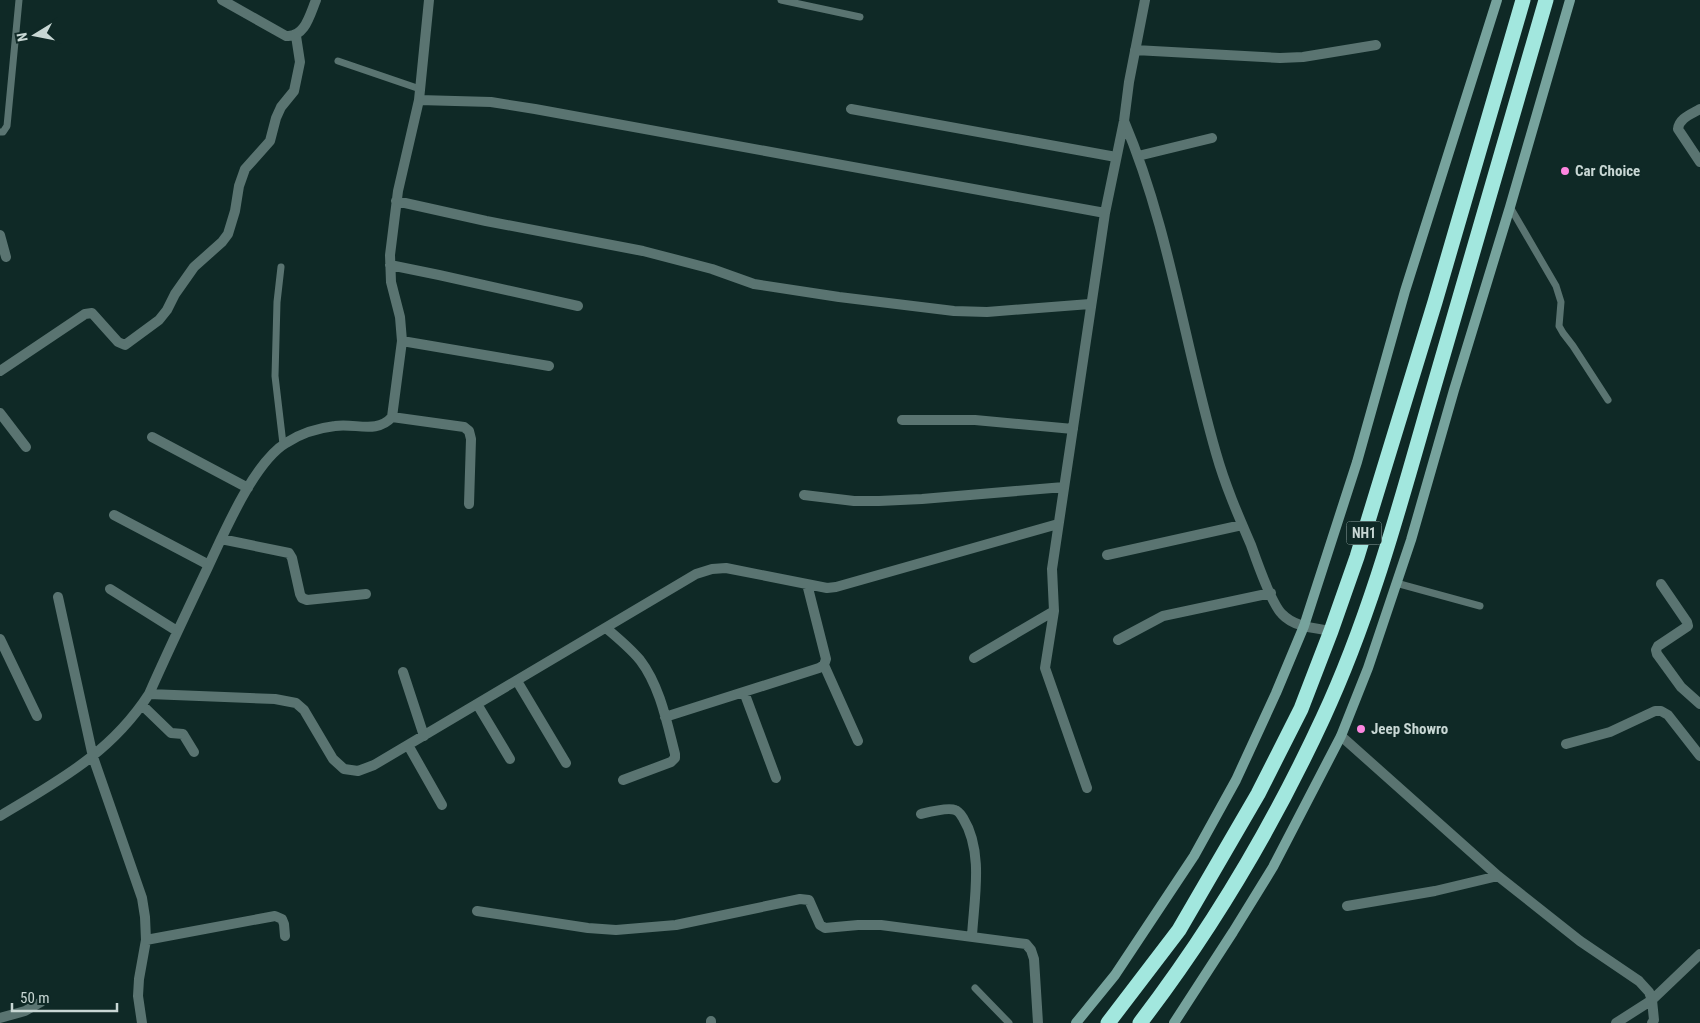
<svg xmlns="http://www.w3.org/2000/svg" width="1700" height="1023" font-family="'Roboto Condensed',sans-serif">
<rect width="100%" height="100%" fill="#0f2926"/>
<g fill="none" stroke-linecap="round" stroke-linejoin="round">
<path stroke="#5a7471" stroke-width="7" d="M 781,0 L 860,17
M 338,61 L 420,89
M 0,132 L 3,132 L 7,126 L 19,0
M 1510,207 L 1556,286 L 1561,302 L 1559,326 L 1563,333 L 1573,346 L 1608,400
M 281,267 L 277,302 L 275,376 L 283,444
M 1396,583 L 1480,606
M 975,988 L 1009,1023"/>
<path stroke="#5a7471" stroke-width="10" d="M 222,0 L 286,36 C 305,38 310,14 316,0
M 1135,50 L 1280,58 L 1303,57 L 1376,45
M 419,100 L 491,102 L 535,109 L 1105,213
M 851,109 L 1116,157
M 1700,109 C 1692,114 1679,118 1678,129 L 1700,162
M 1124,121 C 1169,227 1184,343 1216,453 C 1225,485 1238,515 1251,545 C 1257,562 1271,603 1282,614 C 1294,627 1314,628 1331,631
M 1138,156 L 1212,138
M 396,201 L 486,221 L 643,251 L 712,269 L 754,284 L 839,297 L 954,311 L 987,312 L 1090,304
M 0,235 L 6,257
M 390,265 L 439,275 L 578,306
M 402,341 L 549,366
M 0,371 L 85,314 L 92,313 L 118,342 L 125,345 L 159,320 L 167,310 L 175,294 L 194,267 L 222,242 L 228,234 L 235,211 L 239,186 L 245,169 L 270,141 L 276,118 L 281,107 L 294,91 L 300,62 L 296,36
M 0,413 L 26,447
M 392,417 L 464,427 L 469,431 L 471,439 L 469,504
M 902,420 L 975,420 L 1073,429
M 152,437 L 248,488
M 804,495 L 854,501 L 879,501 L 922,499 L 1064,487
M 114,515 L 209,565
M 221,539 L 289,553 L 292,558 L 300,594 L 302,598 L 307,600 L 366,594
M 1107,555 L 1242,525
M 1661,584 L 1687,622 L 1688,626 L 1658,646 L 1656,650 L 1657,654 L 1681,687 L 1700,704
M 110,589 L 177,631
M 58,597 L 93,757 L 142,898 L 145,917 L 146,940 L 139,979 L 138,996 L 142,1023
M 606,628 C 618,638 630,648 640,660 C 660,686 667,723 675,754 L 675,758 L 671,762 L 623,780
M 0,639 L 37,716
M 1118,640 L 1163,616 L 1271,593
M 974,658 L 1054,611
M 824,665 L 858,741
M 403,672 L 424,736
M 517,681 L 566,763
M 744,692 L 776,778
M 149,694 L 275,699 L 296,703 L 304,710 L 333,759 L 344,769 L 358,771 L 374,765 L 696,574 L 712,569 L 726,568 L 827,588 L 836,587 L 1058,524
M 477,704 L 510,759
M 142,705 L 171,733 L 183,734 L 194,752
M 665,717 L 819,668 L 824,665 L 826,659 L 807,584
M 1341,736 L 1498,876 L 1580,941 L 1639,981 L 1649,992 L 1652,1000 L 1654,1020 L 1652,1023
M 1566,744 L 1610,732 L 1655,711 L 1661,711 L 1668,715 L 1700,756
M 408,745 L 442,805
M 1087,788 L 1045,668 L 1054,611 L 1052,569 L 1105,213 L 1124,121 L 1129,82 L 1145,0
M 921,814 C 929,812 948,807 955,810 C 959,811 961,815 963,818 C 984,852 974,899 972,936
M 0,816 C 58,781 111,753 149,694 C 168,651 188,609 208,567 C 224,533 254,462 286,443 C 301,433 318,428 335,426 C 356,423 377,434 392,417 L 402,341 L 400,317 L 391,282 L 390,255 L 398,191 L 419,100 L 429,0
M 1347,906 L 1435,891 L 1498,876
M 477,911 L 588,928 L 616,930 L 676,925 L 800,899 L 809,900 L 820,925 L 825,928 L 858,925 L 881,925 L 1026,944 L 1031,950 L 1034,959 L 1038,1023
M 146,940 L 275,916 L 282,919 L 284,924 L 285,936
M 0,1018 L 25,1011 L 41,1002
M 711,1021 L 711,1023
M 1616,1023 L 1652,1000 L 1700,954"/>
<path stroke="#77a39d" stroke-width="10" d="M 1076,1023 L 1115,975 L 1194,856 L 1236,780 L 1276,693 L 1304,626 L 1357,462 L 1405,291 L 1497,0
M 1174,1023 L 1233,932 L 1273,867 L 1341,736 L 1368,668 L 1411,540 L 1454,390 L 1510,207 L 1570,0"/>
<path stroke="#a2e7de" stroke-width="15" d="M 1108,1023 L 1179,930 L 1258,794 L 1301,709 L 1331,631 L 1357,557 L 1435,302 L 1523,0
M 1140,1023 C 1212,929 1273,826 1323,718 C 1369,619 1398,512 1428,407 C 1468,271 1506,135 1546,0"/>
</g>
<g fill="#fe86e0" stroke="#0f2926" stroke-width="2">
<circle cx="1565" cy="171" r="5"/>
<circle cx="1361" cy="729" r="5"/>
</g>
<g text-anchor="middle" stroke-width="4" stroke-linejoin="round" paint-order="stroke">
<rect fill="#0f2926" stroke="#90a3a0" stroke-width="1" x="1346.5" y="521.5" width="35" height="23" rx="4"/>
<g font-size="14" font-weight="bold" fill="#c8d7d4">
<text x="1364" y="538">NH1</text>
</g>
<g font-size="15" font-weight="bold" fill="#c8d7d4" stroke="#0f2926" text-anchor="start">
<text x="1575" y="176">Car Choice</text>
<text x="1371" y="734">Jeep Showro</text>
</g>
</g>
<g transform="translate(35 35) rotate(260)" stroke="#0f2926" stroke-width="4" paint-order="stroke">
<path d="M0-4L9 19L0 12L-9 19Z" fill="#c8d7d4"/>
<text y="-8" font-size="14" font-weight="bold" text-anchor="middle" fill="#c8d7d4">N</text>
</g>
<path d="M12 1003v8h105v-8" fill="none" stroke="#c8d7d4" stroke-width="2.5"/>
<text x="20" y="1003" font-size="15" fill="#c8d7d4" stroke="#0f2926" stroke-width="4" paint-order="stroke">50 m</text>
</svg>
